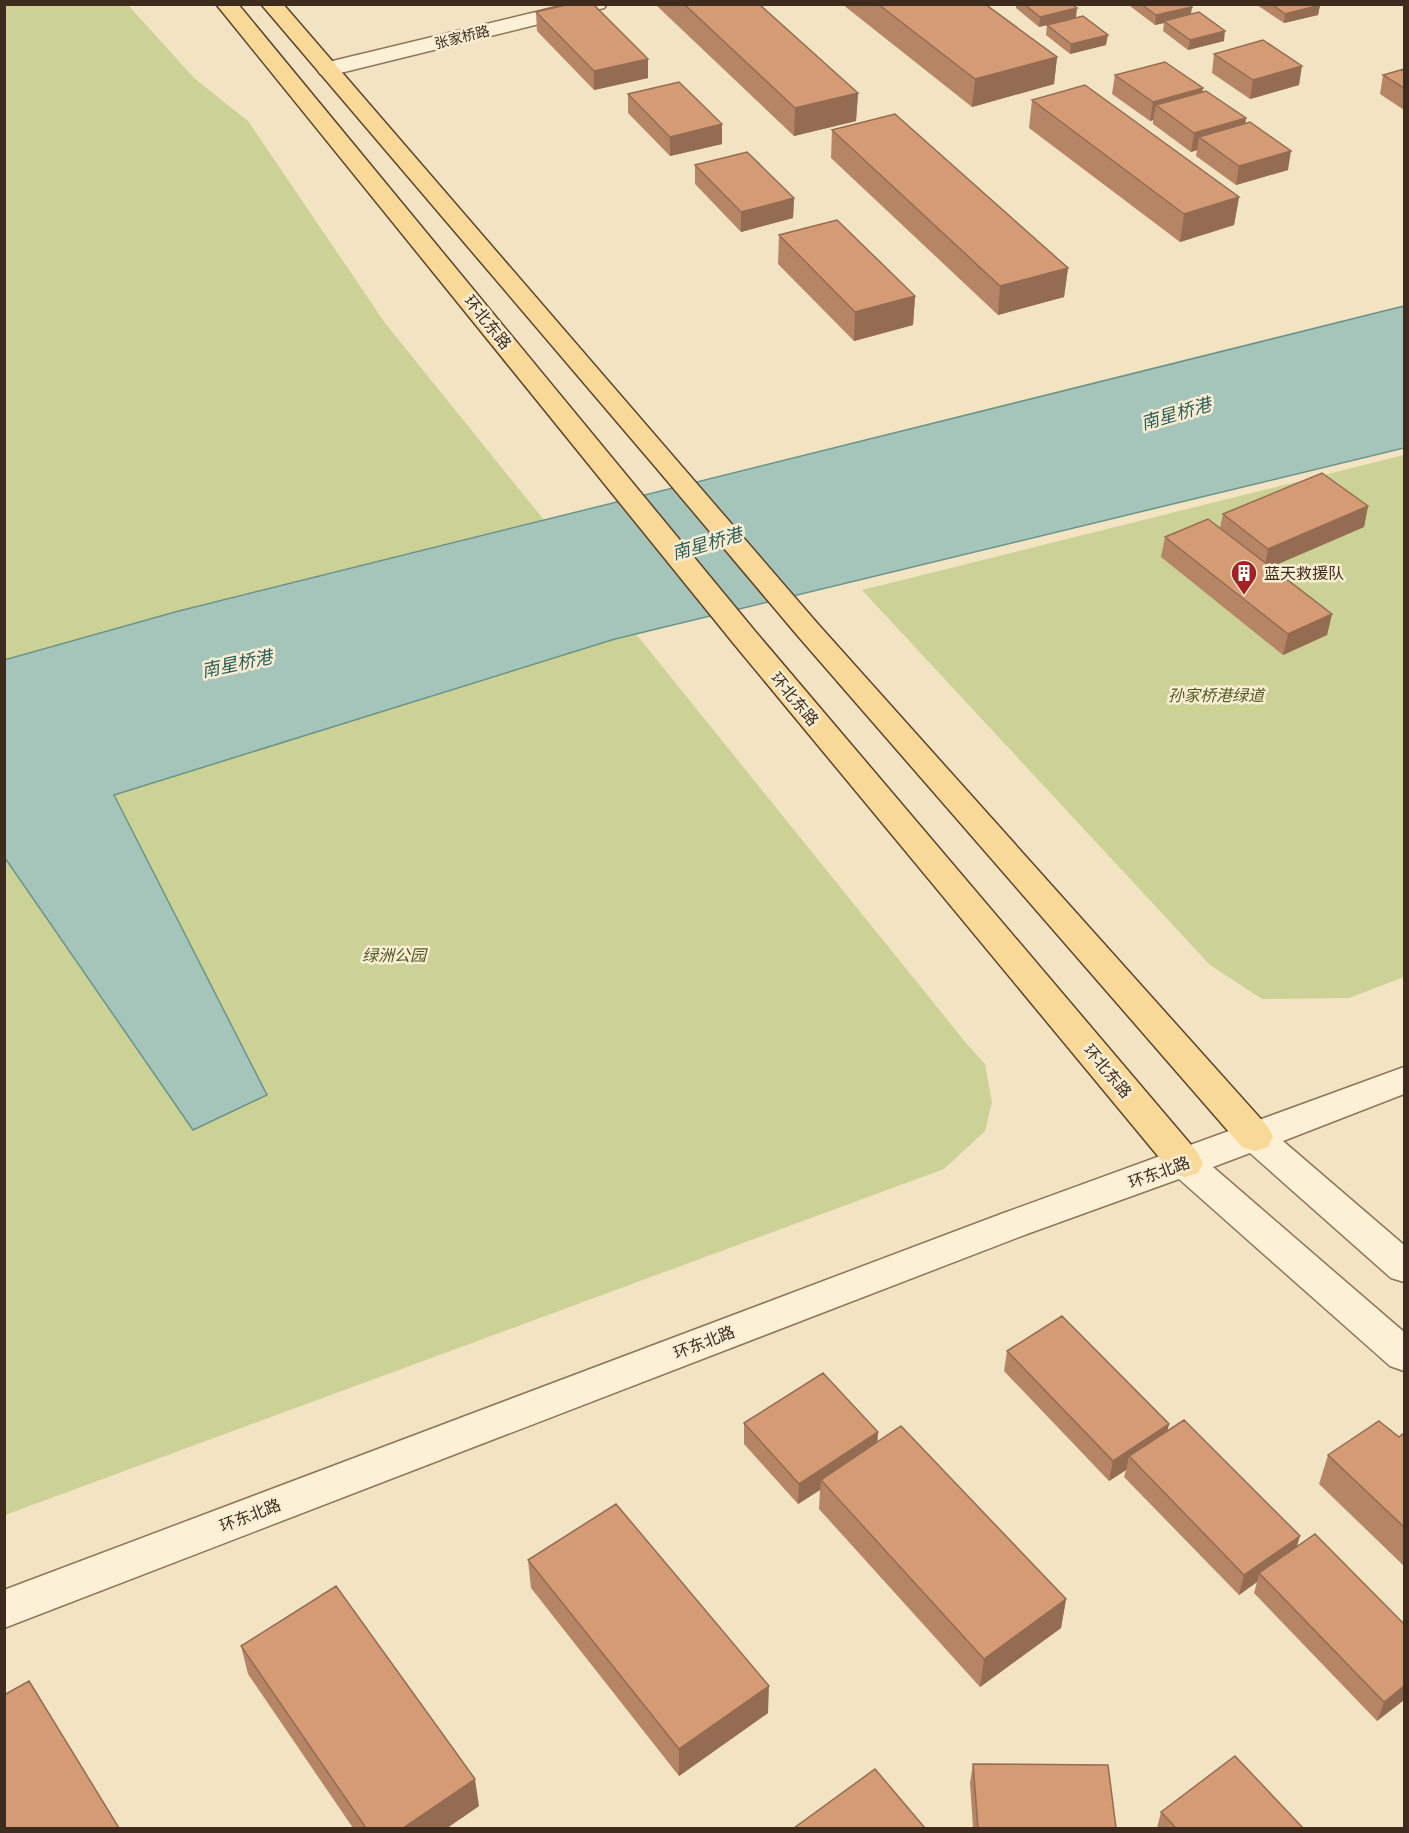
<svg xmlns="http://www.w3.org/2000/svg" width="1409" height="1833" font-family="'PT Serif','Noto Sans SC',serif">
<rect width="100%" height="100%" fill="#f2e3c3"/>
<path fill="#ccd295" d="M 5,5 L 128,5 L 194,78 L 248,121 L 385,323 L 966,1043 L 985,1064 L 992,1102 L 985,1131 L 944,1169 L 5,1515 Z
M 1404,455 L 1404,977 L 1349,998 L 1262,999 L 1210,965 L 862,590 Z"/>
<path fill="#a5c5bb" stroke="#6b9489" stroke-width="1.5" d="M 1404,306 L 1404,448 L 615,639 L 114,795 L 267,1095 L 193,1130 L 5,858 L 4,660 L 175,612 Z"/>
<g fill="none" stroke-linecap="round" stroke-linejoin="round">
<g stroke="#8f7458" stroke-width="3">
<path id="minor" d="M 569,4 L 607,4 L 604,8 L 328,76 L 320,74 L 317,69 L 320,64 Z
M 1404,1067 L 1404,1094 L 1283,1141 L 1404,1245 L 1404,1282 L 1391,1278 L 1250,1153 L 1213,1167 L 1404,1332 L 1404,1371 L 1390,1366 L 1179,1179 L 1027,1234 L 4,1628 L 4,1590 L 1001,1214 Z"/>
</g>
<g stroke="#5c422c" stroke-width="3">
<path id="major" d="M 216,4 L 238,4 L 754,630 L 1198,1153 L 1203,1163 L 1198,1173 L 1185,1177 L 1172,1173 L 734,644 Z
M 261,4 L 283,4 L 817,623 L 1268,1127 L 1273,1137 L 1268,1147 L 1255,1151 L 1242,1147 L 797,635 L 658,470 Z"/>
</g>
<use href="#minor" fill="#fcf0d7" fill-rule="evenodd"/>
<use href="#major" fill="#f9d998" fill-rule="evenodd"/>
</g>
<path fill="#b68565" d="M 657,4 L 759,4 L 858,93 L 856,121 L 794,136 L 657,6 Z
M 842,4 L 985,4 L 1057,57 L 1054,84 L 972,107 Z
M 1016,4 L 1071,4 L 1076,18 L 1106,45 L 1070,54 L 1046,35 L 1047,25 L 1072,19 L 1039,27 L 1016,8 Z
M 1130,4 L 1189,4 L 1192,7 L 1191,14 L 1224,41 L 1188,50 L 1163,31 L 1164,23 L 1155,25 L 1130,6 Z
M 1319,4 L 1320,5 L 1318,15 L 1284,23 L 1257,5 Z
M 536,12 L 648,78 L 594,90 L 537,31 Z
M 1214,54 L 1299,85 L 1250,99 L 1212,73 Z
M 1404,69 L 1404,110 L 1380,94 L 1383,75 Z
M 1115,75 L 1202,92 L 1246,118 L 1245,124 L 1288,170 L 1236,185 L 1196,156 L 1197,150 L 1191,152 L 1153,124 L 1153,120 L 1150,121 L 1112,94 Z
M 628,94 L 722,144 L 670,156 L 628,113 Z
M 1032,100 L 1239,197 L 1234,225 L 1180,242 L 1029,128 Z
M 832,130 L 1068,268 L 1064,297 L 998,315 L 831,158 Z
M 695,165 L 794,198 L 793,218 L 741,232 L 695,184 Z
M 779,235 L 915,296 L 913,325 L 854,341 L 778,264 Z
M 1368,506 L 1364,527 L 1271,567 L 1332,614 L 1327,635 L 1283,655 L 1161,557 L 1165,537 L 1220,528 L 1223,514 Z
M 1007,1351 L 1169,1424 L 1167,1431 L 1297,1546 L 1404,1624 L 1404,1700 L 1377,1721 L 1254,1593 L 1257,1582 L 1239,1595 L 1124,1477 L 1126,1470 L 1109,1481 L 1004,1371 Z
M 744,1423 L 878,1442 L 1066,1599 L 1061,1628 L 980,1687 L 819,1509 L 820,1490 L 798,1504 L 744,1444 Z
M 1404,1433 L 1404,1566 L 1319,1484 L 1328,1455 L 1399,1437 Z
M 528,1560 L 768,1713 L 679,1776 L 531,1588 Z
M 241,1646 L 479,1806 L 447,1828 L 353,1828 L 248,1674 Z
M 973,1764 L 1116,1828 L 973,1828 L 970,1783 Z
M 1161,1812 L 1303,1828 L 1157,1828 Z"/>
<path fill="#946c52" d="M 1320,5 L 1318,15 L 1284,23 L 1285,14 Z
M 1192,7 L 1190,16 L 1164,21 L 1164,23 L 1155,25 L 1156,15 Z
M 1077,8 L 1076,18 L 1039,27 L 1040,17 Z
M 1225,31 L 1224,41 L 1188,50 L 1190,40 Z
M 1108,35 L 1106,45 L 1070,54 L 1071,44 Z
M 1057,57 L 1054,84 L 972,107 L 975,79 Z
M 648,59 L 648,78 L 594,90 L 594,71 Z
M 1302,66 L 1299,85 L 1250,99 L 1253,80 Z
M 1203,88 L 1200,107 L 1156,105 L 1153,120 L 1150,121 L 1153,102 Z
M 858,93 L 856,121 L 794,136 L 795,108 Z
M 1246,118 L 1243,137 L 1199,137 L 1197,150 L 1191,152 L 1194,133 Z
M 722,124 L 722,144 L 670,156 L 670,137 Z
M 1291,151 L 1288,170 L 1236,185 L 1239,166 Z
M 1239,197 L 1234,225 L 1180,242 L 1184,214 Z
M 794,198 L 793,218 L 741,232 L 741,212 Z
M 1068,268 L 1064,297 L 998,315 L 1000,286 Z
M 915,296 L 913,325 L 854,341 L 855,312 Z
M 1368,506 L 1364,527 L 1264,570 L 1268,549 Z
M 1332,614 L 1327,635 L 1283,655 L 1288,634 Z
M 1169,1424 L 1164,1445 L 1129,1456 L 1126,1470 L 1109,1481 L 1113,1461 Z
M 878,1432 L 877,1453 L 821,1480 L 820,1490 L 798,1504 L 799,1484 Z
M 1300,1536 L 1294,1556 L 1259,1573 L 1257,1582 L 1239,1595 L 1244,1575 Z
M 1066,1599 L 1061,1628 L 980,1687 L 984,1659 Z
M 769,1686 L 768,1713 L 679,1776 L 679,1749 Z
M 1404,1686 L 1404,1700 L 1377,1721 L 1384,1702 Z
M 475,1779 L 479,1806 L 447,1828 L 403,1828 Z"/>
<path fill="#d49b75" stroke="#946c52" stroke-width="1.5" d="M 570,4 L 593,4 L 648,59 L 594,71 L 536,12 Z
M 684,4 L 759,4 L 858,93 L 795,108 Z
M 878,4 L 985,4 L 1057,57 L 975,79 Z
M 1024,4 L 1071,4 L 1077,8 L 1040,17 Z
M 1141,4 L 1189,4 L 1192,7 L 1156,15 Z
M 1272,4 L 1319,4 L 1320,5 L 1285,14 Z
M 1199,12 L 1225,31 L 1190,40 L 1164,21 Z
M 1083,16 L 1108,35 L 1071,44 L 1047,25 Z
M 1263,40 L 1302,66 L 1253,80 L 1214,54 Z
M 1165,62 L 1203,88 L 1153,102 L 1115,75 Z
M 1404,69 L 1404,88 L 1383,75 Z
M 679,82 L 722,124 L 670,137 L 628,94 Z
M 1085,85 L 1239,197 L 1184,214 L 1032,100 Z
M 1206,91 L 1246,118 L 1194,133 L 1156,105 Z
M 895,114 L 1068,268 L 1000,286 L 832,130 Z
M 1250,122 L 1291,151 L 1239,166 L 1199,137 Z
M 747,152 L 794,198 L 741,212 L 695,165 Z
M 837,220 L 915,296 L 855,312 L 779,235 Z
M 1322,473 L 1368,506 L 1268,549 L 1223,514 Z
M 1208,519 L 1332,614 L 1288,634 L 1165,537 Z
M 1062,1316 L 1169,1424 L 1113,1461 L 1007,1351 Z
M 823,1373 L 878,1432 L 799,1484 L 744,1423 Z
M 1184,1420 L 1300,1536 L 1244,1575 L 1129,1456 Z
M 1379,1421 L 1399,1437 L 1404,1433 L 1404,1527 L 1328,1455 Z
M 901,1426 L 1066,1599 L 984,1659 L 821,1480 Z
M 616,1504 L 769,1686 L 679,1749 L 528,1560 Z
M 1315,1534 L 1404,1624 L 1404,1686 L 1384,1702 L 1259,1573 Z
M 336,1586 L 475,1779 L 403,1828 L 366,1828 L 241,1646 Z
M 29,1681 L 119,1828 L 4,1828 L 4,1695 Z
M 1235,1756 L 1303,1828 L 1176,1828 L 1161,1812 Z
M 973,1764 L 1108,1765 L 1116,1828 L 978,1828 Z
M 875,1769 L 925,1828 L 794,1828 Z"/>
<defs>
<g id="building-pin" transform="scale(1.35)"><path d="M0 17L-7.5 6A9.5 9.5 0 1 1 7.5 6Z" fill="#a42125" stroke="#f9edd3"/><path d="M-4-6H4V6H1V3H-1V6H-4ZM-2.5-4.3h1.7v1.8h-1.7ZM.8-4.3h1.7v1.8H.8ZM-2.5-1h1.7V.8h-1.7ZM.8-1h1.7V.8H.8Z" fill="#fff"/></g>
</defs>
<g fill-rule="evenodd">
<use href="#building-pin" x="1244" y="573"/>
</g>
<g text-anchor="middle" stroke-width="5" stroke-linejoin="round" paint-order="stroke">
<g font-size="14" fill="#3d2c1d" stroke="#f9edd3">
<text transform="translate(462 37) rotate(-14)" y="5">张家桥路</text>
</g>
<g font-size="16" fill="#3d2c1d" stroke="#f9edd3">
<text transform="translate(488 322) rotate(51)" y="6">环北东路</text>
<text transform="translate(795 699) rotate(50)" y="6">环北东路</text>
<text transform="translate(1108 1071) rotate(50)" y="6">环北东路</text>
<text transform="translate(1159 1172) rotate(-20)" y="6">环东北路</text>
<text transform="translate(704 1342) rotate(-21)" y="6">环东北路</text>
<text transform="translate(250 1515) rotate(-21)" y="6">环东北路</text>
</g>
<g font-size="16" fill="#3d2c1d" stroke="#f9edd3" text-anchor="start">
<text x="1264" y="579">蓝天救援队</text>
</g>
<g font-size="16" font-style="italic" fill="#4e5c22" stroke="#f9edd3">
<text x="1216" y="701">孙家桥港绿道</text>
<text x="394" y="961">绿洲公园</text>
</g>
<g font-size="18" font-style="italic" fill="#2b5e5a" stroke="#f9edd3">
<text transform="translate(1176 414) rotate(-16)" y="6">南星桥港</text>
<text transform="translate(707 544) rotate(-16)" y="6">南星桥港</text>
<text transform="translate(237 664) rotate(-12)" y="6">南星桥港</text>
</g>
</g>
<rect width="1409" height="1833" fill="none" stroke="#3d2c1d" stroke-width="12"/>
</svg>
